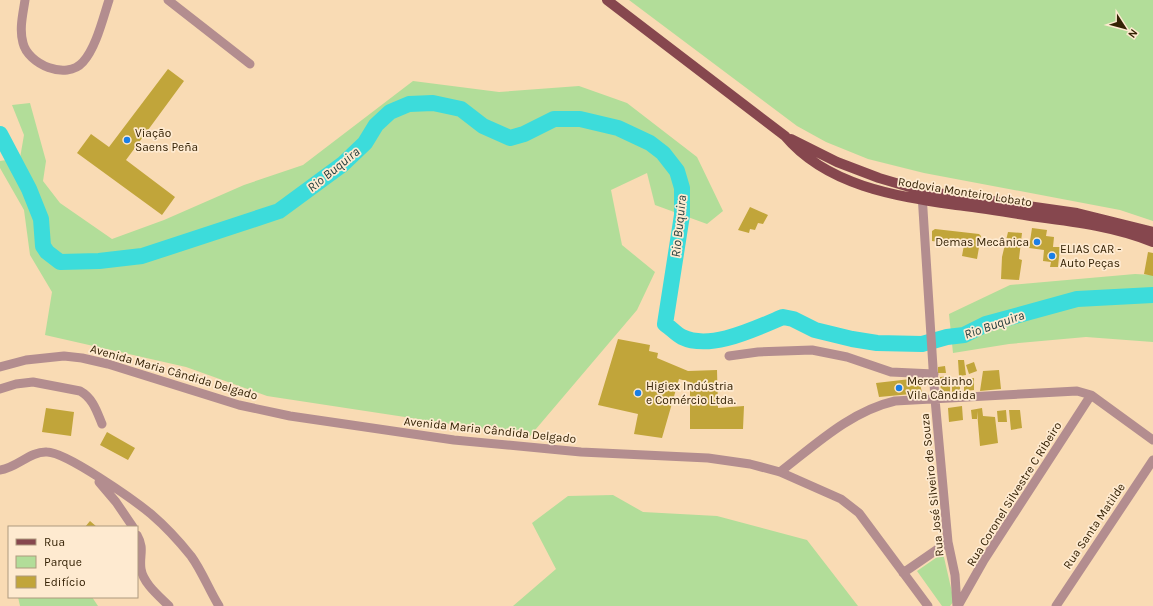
<svg xmlns="http://www.w3.org/2000/svg" width="1153" height="606" font-family="Karla,sans-serif">
<rect width="100%" height="100%" fill="#f9dbb4"/>
<path fill="#b2dd99" d="M 629,0 L 1153,0 L 1153,221 L 1120,210 L 924,173 L 868,159 L 826,142 L 797,126 Z
M 413,81 L 499,92 L 579,86 L 627,103 L 697,157 L 723,211 L 707,224 L 655,205 L 647,173 L 611,190 L 622,245 L 655,272 L 637,310 L 530,436 L 267,396 L 186,367 L 45,335 L 52,292 L 30,255 L 24,210 L 0,168 L 0,161 L 20,158 L 24,135 L 12,105 L 30,103 L 46,161 L 43,181 L 60,203 L 112,239 L 164,220 L 244,185 L 303,165 Z
M 1135,274 L 1153,275 L 1153,342 L 1086,337 L 1009,344 L 953,353 L 949,314 L 1010,285 Z
M 613,495 L 643,512 L 717,516 L 807,540 L 858,606 L 513,606 L 556,569 L 532,523 L 568,496 Z
M 943,553 L 954,601 L 950,606 L 942,606 L 917,571 Z
M 18,597 L 92,597 L 98,606 L 20,606 Z"/>
<g fill="none" stroke-linecap="round" stroke-linejoin="round">
<path stroke="#3cdcdb" stroke-width="16" d="M 0,134 L 29,189 L 41,219 L 43,246 L 47,252 L 60,262 L 99,261 L 142,256 L 279,211 L 343,164 L 365,143 L 376,125 L 390,112 L 409,104 L 433,103 L 461,109 L 483,126 L 510,138 L 524,134 L 554,119 L 580,119 L 618,128 L 650,143 L 663,153 L 677,171 L 682,188 L 682,215 L 665,324 C 671,328 676,334 682,337 C 711,351 756,328 783,317 L 793,319 L 815,330 L 852,339 L 877,343 L 922,344 L 947,337 L 964,335 L 986,324 L 1077,299 L 1153,295"/>
</g>
<path fill="#c1a53a" d="M 168,69 L 184,81 L 126,160 L 175,197 L 162,215 L 77,153 L 91,134 L 109,147 Z
M 750,207 L 768,215 L 763,224 L 758,223 L 755,230 L 750,229 L 749,233 L 738,230 Z
M 1032,228 L 1047,230 L 1046,236 L 1054,237 L 1053,247 L 1060,247 L 1058,267 L 1050,267 L 1051,262 L 1043,261 L 1044,250 L 1029,248 Z
M 935,229 L 979,234 L 981,236 L 977,259 L 962,256 L 964,245 L 932,241 L 932,231 Z
M 1008,232 L 1022,233 L 1019,259 L 1022,260 L 1019,280 L 1001,279 L 1002,257 Z
M 1148,252 L 1153,253 L 1153,276 L 1144,274 Z
M 618,339 L 650,345 L 649,351 L 658,353 L 657,358 L 688,371 L 717,370 L 718,408 L 744,406 L 743,429 L 690,429 L 690,382 L 679,379 L 662,438 L 634,434 L 638,414 L 598,405 Z
M 958,360 L 964,360 L 966,375 L 959,376 Z
M 974,362 L 977,371 L 969,374 L 966,365 Z
M 945,366 L 946,373 L 938,373 L 938,367 Z
M 999,370 L 1001,389 L 980,391 L 983,371 Z
M 950,376 L 950,392 L 941,393 L 940,377 Z
M 919,378 L 922,393 L 879,397 L 876,383 Z
M 974,378 L 974,390 L 964,391 L 964,379 Z
M 952,383 L 960,383 L 960,391 L 952,392 Z
M 962,406 L 963,420 L 949,422 L 948,408 Z
M 46,408 L 74,412 L 71,436 L 42,432 Z
M 982,408 L 983,416 L 995,417 L 998,443 L 980,446 L 977,411 L 977,419 L 972,419 L 971,410 Z
M 1006,410 L 1007,422 L 998,422 L 997,411 Z
M 1009,410 L 1020,410 L 1022,428 L 1011,430 Z
M 107,432 L 135,448 L 128,460 L 100,445 Z
M 90,521 L 97,527 L 85,527 Z"/>
<g fill="none" stroke-linecap="round" stroke-linejoin="round">
<path stroke="#b38d8f" stroke-width="9" d="M 25,0 C 23,14 19,29 23,43 C 28,64 66,81 83,62 C 96,48 103,18 109,0
M 168,0 L 250,64
M 922,194 L 935,399 L 948,542 L 955,575 L 957,606
M 729,356 L 758,352 L 812,350 L 847,357 L 891,372 L 934,374
M 0,367 L 26,360 L 64,356 L 82,358 L 108,364 L 239,405 L 290,416 L 454,440 L 581,452 L 708,458 L 750,464 L 780,472 L 841,499 L 859,513 L 928,606
M 0,389 L 16,384 L 33,382 L 80,391 C 93,398 97,412 102,424
M 0,470 C 17,468 30,451 47,452 C 66,452 134,500 151,514 C 165,526 179,541 191,556 C 202,571 209,590 219,606
M 780,472 C 815,445 851,411 895,401 L 1077,391 L 1091,395 L 1153,440
M 99,482 L 116,502 L 133,527
M 137,535 C 145,549 139,555 141,569 C 143,583 159,596 169,606
M 903,573 L 948,542
M 958,606 L 984,560 L 1091,395
M 1056,606 L 1153,460"/>
<path stroke="#86474e" stroke-width="10" d="M 607,0 L 785,136 C 827,186 896,196 956,205 C 983,208 1011,213 1038,217 C 1077,222 1116,227 1153,242
M 791,139 L 837,162 L 879,178 L 923,191 L 1077,213 L 1153,232"/>
</g>
<g fill="#1a7fe7" stroke="#feead0" stroke-width="1.5">
<circle cx="127" cy="140" r="4"/>
<circle cx="1037" cy="242" r="4"/>
<circle cx="1052" cy="256" r="4"/>
<circle cx="899" cy="388" r="4"/>
<circle cx="638" cy="393" r="4"/>
</g>
<g text-anchor="middle" stroke-width="3.5" stroke-linejoin="round" paint-order="stroke">
<g font-size="12" fill="#352205" stroke="#feead0" text-anchor="start">
<text x="135" y="137">Viação<tspan x="135" dy="14">Saens Peña</tspan></text>
<text x="1029" y="246" text-anchor="end">Demas Mecânica</text>
<text x="1060" y="253">ELIAS CAR -<tspan x="1060" dy="14">Auto Peças</tspan></text>
<text x="907" y="385">Mercadinho<tspan x="907" dy="14">Vila Cândida</tspan></text>
<text x="646" y="390">Higiex Indústria<tspan x="646" dy="14">e Comércio Ltda.</tspan></text>
</g>
<g font-size="12" fill="#352205" stroke="#feead0">
<text transform="translate(965 192) rotate(9)" y="4">Rodovia Monteiro Lobato</text>
<text transform="translate(174 372) rotate(16)" y="4">Avenida Maria Cândida Delgado</text>
<text transform="translate(490 430) rotate(6)" y="4">Avenida Maria Cândida Delgado</text>
<text transform="translate(932 485) rotate(-96)" y="4">Rua José Silveiro de Souza</text>
<text transform="translate(1014 494) rotate(-58)" y="4">Rua Coronel Silvestre C Ribeiro</text>
<text transform="translate(1094 526) rotate(-56)" y="4">Rua Santa Matilde</text>
</g>
<g font-size="13" font-style="italic" fill="#263f3f" stroke="#feead0">
<text transform="translate(333 169) rotate(-39)" y="5">Rio Buquira</text>
<text transform="translate(678 226) rotate(-84)" y="5">Rio Buquira</text>
<text transform="translate(994 324) rotate(-19)" y="5">Rio Buquira</text>
</g>
</g>
<rect x="8" y="526" width="130" height="72" fill="#feead0" stroke="#ae9a7f"/>
<rect x="16" y="539" width="20" height="6" fill="#86474e" stroke="#ae9a7f"/>
<text x="44" y="546" font-size="12" fill="#352205">Rua</text>
<rect x="16" y="556" width="20" height="12" fill="#b2dd99" stroke="#ae9a7f"/>
<text x="44" y="566" font-size="12" fill="#352205">Parque</text>
<rect x="16" y="576" width="20" height="12" fill="#c1a53a" stroke="#ae9a7f"/>
<text x="44" y="586" font-size="12" fill="#352205">Edifício</text>
<g transform="translate(1125 28) rotate(126)" stroke="#feead0" stroke-width="3" paint-order="stroke">
<path d="M0-3L7 15L0 10L-7 15Z" fill="#352205"/>
<text y="-6" font-size="11" font-weight="bold" text-anchor="middle" fill="#352205">N</text>
</g>
</svg>
